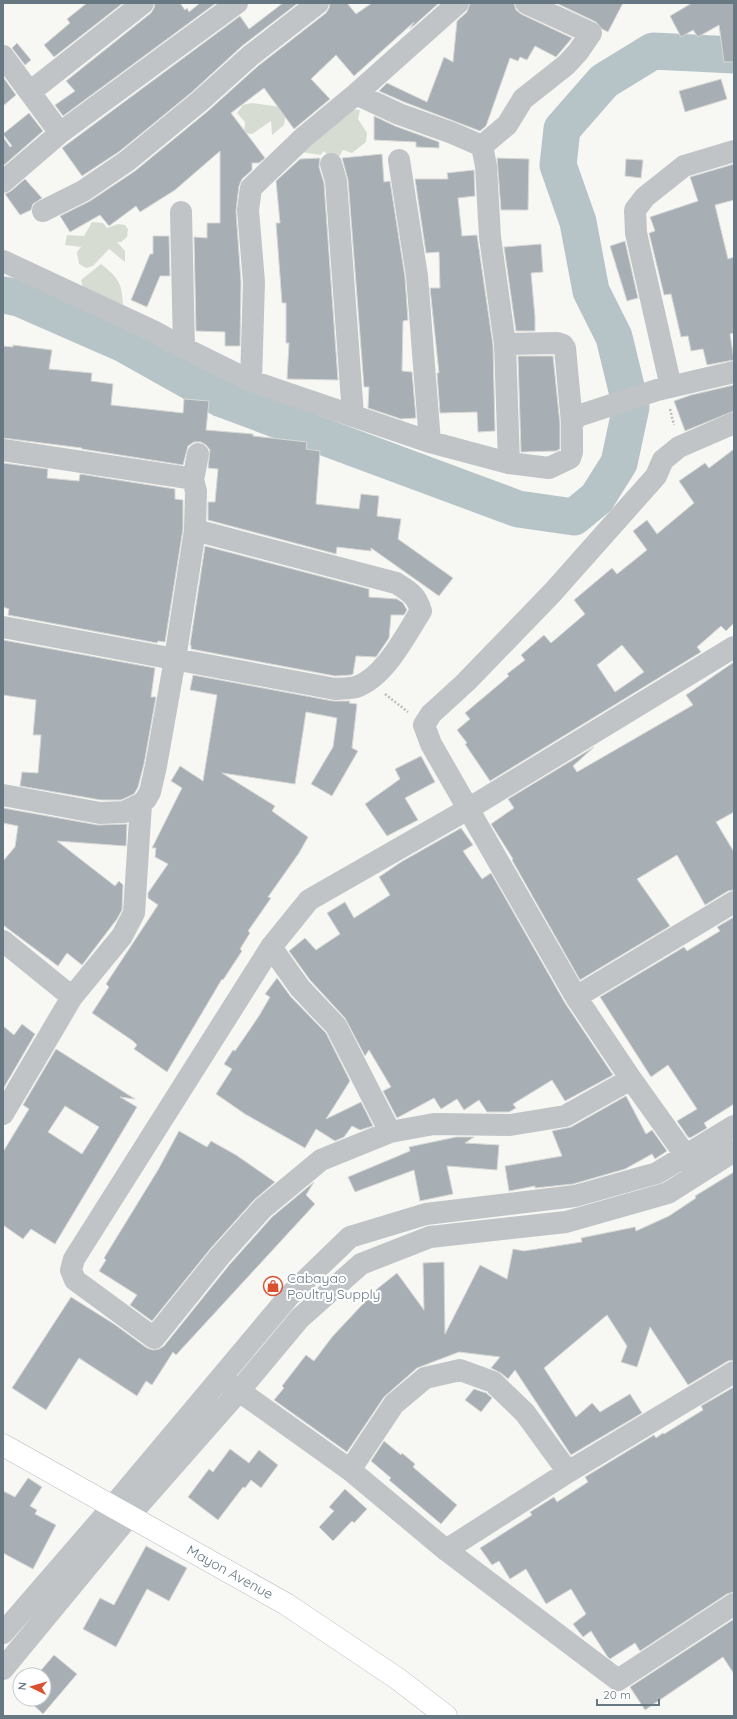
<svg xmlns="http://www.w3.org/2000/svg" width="737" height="1719" font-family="Quicksand,sans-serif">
<rect width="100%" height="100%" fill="#f7f7f4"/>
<path fill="#d7dcd3" d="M 252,103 L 287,108 L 284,125 L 272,135 L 271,121 L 252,134 L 244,133 L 245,122 L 237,113 L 243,105 Z
M 328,108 L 360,110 L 358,119 L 367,133 L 366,142 L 352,153 L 343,150 L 337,160 L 323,151 L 321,155 L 293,151 Z
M 92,222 L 103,223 L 107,228 L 118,224 L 125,225 L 128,229 L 127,237 L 121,242 L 117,242 L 125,251 L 125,262 L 109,249 L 93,266 L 86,268 L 79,264 L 77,252 L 81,247 L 65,245 L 67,235 L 84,236 Z
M 101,264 C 118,278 122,282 123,305 L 83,288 L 81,280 Z"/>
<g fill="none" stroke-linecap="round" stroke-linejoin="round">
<path stroke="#b7c4c7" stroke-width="37" d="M 3,295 L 19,298 L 124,344 L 222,399 L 518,509 L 574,517 L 597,498 L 619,463 L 631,407 L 614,337 L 591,291 L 578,222 L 558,165 L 562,129 L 604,81 L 653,51 L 734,55"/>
</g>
<path fill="#a7afb4" stroke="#d8d8d6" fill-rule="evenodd" d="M 87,3 L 123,3 L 54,57 L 44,45 L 70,23 L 67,19 Z
M 155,3 L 180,3 L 185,10 L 187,8 L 189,12 L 200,3 L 216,3 L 63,116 L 55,105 L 75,91 L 66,81 L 151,13 L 154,8 Z
M 283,3 L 298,3 L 242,46 L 192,92 L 120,151 L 82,176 L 62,148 L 240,16 L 249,29 Z
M 330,3 L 347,3 L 356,14 L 372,3 L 439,3 L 410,29 L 414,22 L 354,76 L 336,55 L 311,79 L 330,99 L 294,129 L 264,88 L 231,113 L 265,158 L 259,163 L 252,163 L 252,170 L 242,179 L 239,186 L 236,211 L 241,282 L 240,346 L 225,346 L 225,332 L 196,331 L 194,237 L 207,238 L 207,223 L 220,223 L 220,151 L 175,190 L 140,212 L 136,206 L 109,226 L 100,215 L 70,232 L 60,216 L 90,201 L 135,171 L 208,111 L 258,66 L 326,13 L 329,8 Z
M 470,3 L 514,3 L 516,10 L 521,14 L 572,38 L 556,57 L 535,46 L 527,60 L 520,57 L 518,61 L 510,58 L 486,126 L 480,131 L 404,102 L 379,91 L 387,83 L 427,102 L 444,57 L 453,62 L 457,21 L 467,12 Z
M 556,3 L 623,3 L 608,32 L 602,29 L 596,22 Z
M 692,3 L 734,3 L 734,62 L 724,62 L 719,25 L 698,37 L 693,30 L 681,37 L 670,16 Z
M 17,43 L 31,60 L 25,65 L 12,48 Z
M 3,77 L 16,95 L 3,106 Z
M 721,79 L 727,99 L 685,112 L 679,91 Z
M 29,113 L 43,131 L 3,166 L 3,137 L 10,147 L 12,146 L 3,134 Z
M 374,116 L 395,126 L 439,142 L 439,148 L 416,147 L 416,142 L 374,140 Z
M 382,154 L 384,182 L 390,181 L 405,277 L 408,320 L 403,321 L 402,371 L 412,372 L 416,418 L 401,419 L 368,408 L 369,387 L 364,387 L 348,180 L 342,158 Z
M 320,158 L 319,167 L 324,183 L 338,380 L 287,379 L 289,343 L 286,343 L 286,303 L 282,303 L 276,223 L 280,223 L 276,181 L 300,159 Z
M 497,158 L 529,159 L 528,210 L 501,210 Z
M 626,159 L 643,160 L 641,178 L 625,176 Z
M 734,164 L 734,200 L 715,205 L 728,259 L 734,257 L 734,333 L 730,334 L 734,360 L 707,365 L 703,349 L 691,351 L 688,336 L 681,337 L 671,294 L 664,295 L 649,233 L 655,231 L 650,217 L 698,201 L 690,177 Z
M 474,170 L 475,196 L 458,198 L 462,236 L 477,235 L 493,345 L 495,431 L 478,432 L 477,412 L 440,413 L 437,373 L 439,373 L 430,288 L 440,288 L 439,252 L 426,253 L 415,179 L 448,179 L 447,173 Z
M 25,179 L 42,198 L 33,204 L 31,210 L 20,215 L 5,194 L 11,191 Z
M 153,236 L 169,236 L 170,276 L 160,276 L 147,307 L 131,300 L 150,254 L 153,254 Z
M 625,241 L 638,298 L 627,301 L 610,246 Z
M 541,244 L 543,272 L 531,273 L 535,317 L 535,331 L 516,331 L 504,247 Z
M 13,345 L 52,350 L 49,369 L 92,373 L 91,381 L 113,384 L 111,405 L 183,413 L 184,399 L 209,401 L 206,430 L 253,434 L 253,436 L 307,442 L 306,449 L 320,451 L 316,504 L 359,509 L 361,494 L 379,496 L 377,516 L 401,519 L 398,539 L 453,578 L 439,596 L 371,548 L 371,551 L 337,547 L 336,554 L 208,520 L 208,502 L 215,502 L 218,469 L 208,468 L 210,450 L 206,445 L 201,442 L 194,442 L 188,446 L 183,465 L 82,449 L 82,448 L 3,438 L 3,346 L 13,347 Z
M 518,356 L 553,356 L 560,424 L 560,449 L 556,451 L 521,452 Z
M 734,385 L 734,411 L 685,431 L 674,401 L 691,395 Z
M 734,449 L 734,623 L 726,631 L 721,626 L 697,647 L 701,652 L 490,781 L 465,744 L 467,743 L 457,730 L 470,719 L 465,713 L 509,676 L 507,674 L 525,660 L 521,655 L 544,635 L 551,643 L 585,614 L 574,600 L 612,568 L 617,574 L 647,550 L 633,531 L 647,520 L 657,534 L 694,503 L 679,481 L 705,463 L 709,468 ZM 622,645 L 644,672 L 615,692 L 597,665 Z
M 3,463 L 48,469 L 47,478 L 79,481 L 80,474 L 175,489 L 175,499 L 183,500 L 183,529 L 165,642 L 158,641 L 157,643 L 8,615 L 9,609 L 3,607 Z
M 205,546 L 369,589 L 369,597 L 397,599 L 403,603 L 407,610 L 404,615 L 391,615 L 389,638 L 376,657 L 356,656 L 353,674 L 351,675 L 335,676 L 191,649 L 191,645 L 190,645 Z
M 3,640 L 155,668 L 151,697 L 156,697 L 144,764 L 138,787 L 134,794 L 121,800 L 101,800 L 20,786 L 22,772 L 38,773 L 41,735 L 33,735 L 36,700 L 3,695 Z
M 734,662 L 734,812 L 716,822 L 734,852 L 734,890 L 728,891 L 705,905 L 677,855 L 637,879 L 670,926 L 580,980 L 512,860 L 513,859 L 491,824 L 514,808 L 508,799 L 594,747 L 573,766 L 577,772 L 693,705 L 686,695 Z
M 193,675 L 333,701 L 350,701 L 349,703 L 357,704 L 352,748 L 358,751 L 332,796 L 311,784 L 333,747 L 337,718 L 306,712 L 295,784 L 222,773 L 275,806 L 272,811 L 308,837 L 299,853 L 268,897 L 271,898 L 248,931 L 250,933 L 240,949 L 242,951 L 223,980 L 222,979 L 167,1072 L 134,1049 L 137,1045 L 133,1041 L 92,1013 L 109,987 L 106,984 L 158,905 L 148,898 L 148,893 L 168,864 L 155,857 L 156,848 L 152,848 L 182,788 L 171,781 L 180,766 L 203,781 L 217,695 L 190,690 Z
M 421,756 L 435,782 L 405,798 L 418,820 L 387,836 L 365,804 L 400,779 L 395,769 Z
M 3,808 L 98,825 L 127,824 L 126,846 L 57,841 L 115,886 L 119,881 L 123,885 L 122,910 L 117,919 L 82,965 L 67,953 L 58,966 L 3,925 L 3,861 L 15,847 L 18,826 L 3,823 Z
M 461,828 L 473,845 L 463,851 L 482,879 L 491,873 L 565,1003 L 613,1075 L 565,1101 L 552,1080 L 513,1104 L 516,1108 L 509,1112 L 487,1112 L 479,1100 L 464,1110 L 457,1099 L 441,1109 L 434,1098 L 397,1118 L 383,1091 L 391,1087 L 369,1050 L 365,1056 L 345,1018 L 310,980 L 289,951 L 305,938 L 316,950 L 340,934 L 327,913 L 345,902 L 354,918 L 390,895 L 379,877 L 401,862 Z
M 734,917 L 734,1104 L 704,1123 L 707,1128 L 690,1138 L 688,1137 L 677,1121 L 697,1109 L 668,1065 L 651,1077 L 600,997 L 684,947 L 687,951 L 720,931 L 717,927 Z
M 277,978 L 291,997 L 326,1033 L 350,1081 L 326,1119 L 361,1102 L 373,1126 L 360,1130 L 352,1126 L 344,1137 L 335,1141 L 316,1129 L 305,1148 L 245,1114 L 216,1094 L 232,1069 L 224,1064 L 233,1050 L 235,1051 L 259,1016 L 270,997 L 265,994 Z
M 22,1024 L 35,1034 L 3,1089 L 3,1026 L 14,1035 Z
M 56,1049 L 135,1099 L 120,1097 L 137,1107 L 55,1244 L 31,1229 L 23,1239 L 3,1225 L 3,1152 L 29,1109 L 23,1105 ZM 65,1106 L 99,1127 L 82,1154 L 48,1132 Z
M 626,1096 L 646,1134 L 652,1130 L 667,1151 L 655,1159 L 652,1154 L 625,1169 L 573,1184 L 535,1188 L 535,1186 L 509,1191 L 505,1166 L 562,1156 L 552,1131 L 571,1127 Z
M 179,1131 L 207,1147 L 211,1141 L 236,1155 L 275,1182 L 254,1200 L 211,1248 L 152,1321 L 130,1305 L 137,1295 L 99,1271 L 106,1260 L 104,1258 L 158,1170 Z
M 456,1137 L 474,1137 L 465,1143 L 499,1145 L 497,1170 L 447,1166 L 453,1194 L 420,1201 L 414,1170 L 355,1192 L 348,1177 L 410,1151 L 409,1147 Z
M 734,1172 L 734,1360 L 728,1361 L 688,1385 L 650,1327 L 637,1367 L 621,1362 L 627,1346 L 607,1315 L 544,1368 L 576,1417 L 592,1403 L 600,1412 L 630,1394 L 642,1413 L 571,1455 L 515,1370 L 508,1379 L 501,1373 L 491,1368 L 500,1357 L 459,1352 L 417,1368 L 384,1397 L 347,1452 L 274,1400 L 284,1388 L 282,1386 L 306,1355 L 314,1361 L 332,1337 L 377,1289 L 397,1273 L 424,1310 L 423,1263 L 444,1262 L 445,1334 L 480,1265 L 507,1279 L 513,1249 L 524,1251 L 582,1242 L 581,1238 L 635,1227 L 636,1231 L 669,1216 L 696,1198 L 695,1196 Z
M 314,1182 L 306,1195 L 315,1204 L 176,1355 L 173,1352 L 152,1385 L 146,1381 L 137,1396 L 79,1358 L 46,1410 L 12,1388 L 71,1297 L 114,1324 L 147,1348 L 153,1350 L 159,1349 L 164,1346 L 230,1264 L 272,1217 Z
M 734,1387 L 734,1592 L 727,1594 L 640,1651 L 635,1643 L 610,1659 L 607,1656 L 591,1631 L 583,1637 L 573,1624 L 586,1614 L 571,1589 L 546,1604 L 526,1569 L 510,1579 L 499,1561 L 492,1565 L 480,1548 L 532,1515 L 530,1512 L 554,1497 L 557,1502 L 588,1482 L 585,1477 L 654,1435 L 656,1438 L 663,1433 L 664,1434 L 703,1410 L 701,1406 Z
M 474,1389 L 486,1393 L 492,1398 L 481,1412 L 465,1400 Z
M 384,1441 L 401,1455 L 402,1453 L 415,1464 L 413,1467 L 457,1505 L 441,1524 L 389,1480 L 391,1478 L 371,1461 Z
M 230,1449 L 249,1463 L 259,1450 L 278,1465 L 261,1488 L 251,1480 L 245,1488 L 243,1487 L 218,1520 L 188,1497 L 209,1469 L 213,1472 Z
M 28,1478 L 42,1487 L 30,1506 L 37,1510 L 35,1514 L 56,1525 L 33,1569 L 3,1553 L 3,1491 L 15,1497 Z
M 345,1489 L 367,1509 L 354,1523 L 352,1521 L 333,1541 L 319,1527 L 334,1511 L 329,1507 Z
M 146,1546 L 187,1568 L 169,1601 L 147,1589 L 116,1647 L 83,1629 L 100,1598 L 114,1605 Z
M 734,1619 L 734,1674 L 723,1657 L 645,1710 L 630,1687 Z
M 54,1655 L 77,1674 L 43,1714 L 27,1699 L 44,1699 L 44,1675 L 37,1675 Z"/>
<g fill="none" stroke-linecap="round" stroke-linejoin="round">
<g stroke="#b3b8bb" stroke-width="23">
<path id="major" d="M 3,1445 L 286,1604 L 398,1679 L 446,1716"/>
</g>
<path stroke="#babdbf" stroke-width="2.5" stroke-dasharray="2 2" stroke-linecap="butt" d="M 670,409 L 674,425
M 385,694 L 408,712"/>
<path stroke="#c0c4c7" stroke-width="22" d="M 3,56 L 60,133
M 30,92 L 143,3
M 356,94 L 399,114 L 452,133 L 482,146 L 486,166 L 490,237 L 505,344 L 509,463
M 482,146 L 507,125 L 523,99 L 566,65 L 578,52 L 591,33 L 526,3
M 399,160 L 417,276 L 430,442
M 331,164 L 336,181 L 353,415
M 3,182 L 60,133 L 237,3
M 43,211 L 83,191 L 127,161 L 200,101 L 250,56 L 318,3
M 181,212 L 184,348
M 3,261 L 153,331 L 184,348 L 251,381 L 430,442 L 509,463 L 549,468 L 570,458 L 572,452 L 572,423 L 578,416 L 657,390 L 734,372
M 505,344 L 557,343 L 563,345 L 565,348 L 572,423
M 251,381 L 254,282 L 248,210 L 251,188 L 304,137 L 356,94 L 458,3
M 671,387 L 636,233 L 635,210 L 645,197 L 684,166 L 734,151
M 3,450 L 188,478 L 193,480
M 3,627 L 335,689 C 342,688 350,689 356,687 C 385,677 405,636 421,611 C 416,595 410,592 396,583 L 195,530
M 3,795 L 100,813 L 124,812 L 141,804
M 3,941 L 72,997
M 271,947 L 300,988 L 336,1026 L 390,1132
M 576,997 L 734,902
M 631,1079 L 565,1116 L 510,1125 L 434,1124 L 390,1132 L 321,1160 L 263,1208 L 220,1256 L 154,1338 L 75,1280 L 71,1270 L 74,1259 L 271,947 L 309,900 L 468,809 L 734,647
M 3,1114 L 72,997 L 122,936 L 134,913 L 141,804 L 146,799 L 150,792 L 156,766 L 175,659 L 195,530 L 196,491 L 193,480 L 198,454
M 697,1174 L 686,1156 L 631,1079 L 576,997 L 431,744 L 424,725 L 431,714 L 466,682 L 553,592 L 656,476 L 663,460 L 679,447 L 734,423
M 228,1383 L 350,1470 L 446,1550 L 618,1680 L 734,1604
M 350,1470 L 394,1404 L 425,1378 L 460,1370 L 493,1382 L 525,1413 L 568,1472
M 446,1550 L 568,1472 L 734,1372
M 3,1633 L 113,1506 L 290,1295 L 350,1237 L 426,1214 L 575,1196 L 657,1173 L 734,1126
M 3,1669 L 130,1515 L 239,1391 L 300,1318 L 361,1264 L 430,1237 L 566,1222 L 668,1193 L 734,1151"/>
<use href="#major" stroke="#fff" stroke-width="22"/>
</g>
<defs>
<g id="shop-ring" transform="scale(1)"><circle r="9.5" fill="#fff" stroke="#da5130" stroke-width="1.5"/><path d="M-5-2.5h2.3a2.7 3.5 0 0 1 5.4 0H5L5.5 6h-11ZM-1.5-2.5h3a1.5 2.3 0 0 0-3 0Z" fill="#da5130"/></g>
</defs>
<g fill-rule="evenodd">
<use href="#shop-ring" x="273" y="1286"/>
</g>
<g text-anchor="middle" stroke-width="4" stroke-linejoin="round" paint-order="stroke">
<g font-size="14" fill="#677883" stroke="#fff" text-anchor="start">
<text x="287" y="1283">Cabayao<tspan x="287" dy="16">Poultry Supply</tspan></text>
</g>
<g font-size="14" fill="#677883" stroke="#fff">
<text transform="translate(230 1572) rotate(29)" y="5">Mayon Avenue</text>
</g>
</g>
<rect width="737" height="1719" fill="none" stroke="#677883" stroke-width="8"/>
<g transform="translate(32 1687) rotate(275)"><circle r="19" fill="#ffffff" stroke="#c2c9cd"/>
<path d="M0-3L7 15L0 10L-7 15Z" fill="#da5130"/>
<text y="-6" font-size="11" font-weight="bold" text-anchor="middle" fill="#677883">N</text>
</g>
<path d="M597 1699v6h62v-6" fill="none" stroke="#677883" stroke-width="2"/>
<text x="603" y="1699" font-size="12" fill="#677883" stroke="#ffffff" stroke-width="3" paint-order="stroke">20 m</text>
</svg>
